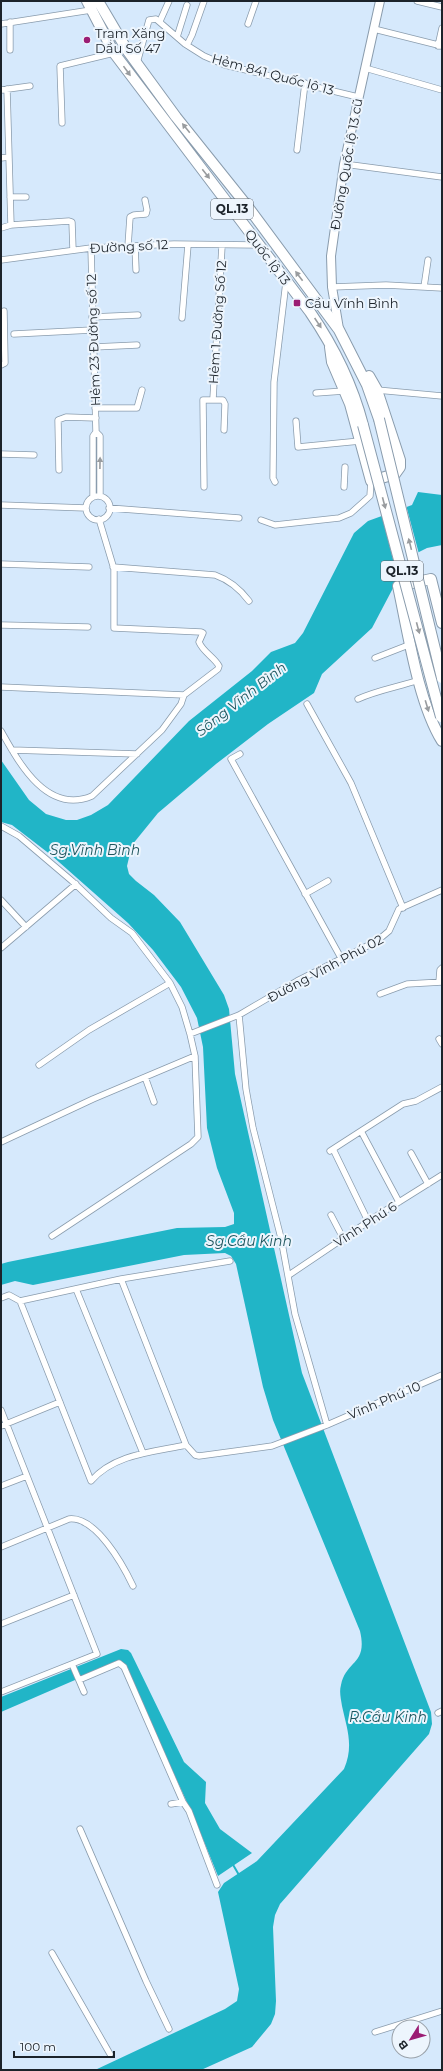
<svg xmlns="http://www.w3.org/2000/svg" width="443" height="2071" font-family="Montserrat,sans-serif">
<rect width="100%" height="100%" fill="#d6e9fc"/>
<path fill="#21b5c7" d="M 418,492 L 442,495 L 442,545 L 427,548 L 417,553 L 402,571 L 372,628 L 322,674 L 314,693 L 268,724 L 216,764 L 158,813 L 132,845 L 127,866 L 129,874 L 136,881 L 154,895 L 180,922 L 224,995 L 229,1009 L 235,1074 L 302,1373 L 431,1712 L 432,1724 L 429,1734 L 280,1904 L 275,1915 L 273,1927 L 276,2001 L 275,2014 L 271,2024 L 252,2047 L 201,2070 L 95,2070 L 225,2009 L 237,2001 L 239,1989 L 218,1892 L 224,1883 L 257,1861 L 344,1769 C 354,1746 347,1729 342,1706 C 341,1699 339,1692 341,1685 C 346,1660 368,1665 360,1631 L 273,1420 L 263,1387 L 236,1264 L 231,1256 L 225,1253 L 184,1255 L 33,1285 L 15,1281 L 1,1285 L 1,1264 L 8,1262 L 177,1228 L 225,1227 L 234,1224 L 234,1213 L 217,1168 L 207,1128 L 203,1047 L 197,1018 L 181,987 L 153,950 L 128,923 L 51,855 L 12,825 L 1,822 L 1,760 L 29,800 L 46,814 L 66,820 L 77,820 L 91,815 L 108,805 L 189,721 L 252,671 L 271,652 L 295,643 L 303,633 L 354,533 L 368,521 L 412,505 Z
M 121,1649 L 128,1650 L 131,1653 L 184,1762 L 206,1782 L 205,1803 L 220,1829 L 252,1853 L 218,1876 L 196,1822 L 123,1663 L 119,1661 L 1,1712 L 1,1697 Z"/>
<path fill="#d6e9fc" d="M 406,505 L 419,554 L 411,561 L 399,582 L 381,513 Z"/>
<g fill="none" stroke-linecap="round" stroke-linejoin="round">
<path stroke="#21b5c7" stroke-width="2" d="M 232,1863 L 239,1875"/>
<g stroke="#8a9cad" stroke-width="7">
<path id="street" d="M 417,1 L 442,7
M 160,21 L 169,1
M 10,22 L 10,50
M 1,24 L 91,10
M 248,24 L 256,1
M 374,29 L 442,46
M 177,37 L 187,5
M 187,45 L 192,35 L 204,1
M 438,46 L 442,28
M 137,63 L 149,20 L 156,19 L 185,44 L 204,56 L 225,65 L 358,97
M 365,68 L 442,90
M 7,89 L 11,225
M 1,90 L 30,86
M 62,123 L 60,66 L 114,53
M 297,150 L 305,83
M 1,158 L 9,157
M 344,164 L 442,177
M 10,197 L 26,197
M 1,228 L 11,225 L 69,221 L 72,222 L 73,250
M 128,246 L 130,217 L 134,215 L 146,214 L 147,210 L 145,200
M 135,246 L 136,270
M 91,248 L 96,432
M 1,260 L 91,248 L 174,244 L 258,245
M 332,287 L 386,285 L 442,288
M 424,287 L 428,260
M 92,317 L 138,315
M 182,318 L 188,245
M 14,334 L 92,330
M 94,347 L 137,345
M 1,365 L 5,363 L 4,311
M 377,390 L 442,396
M 316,393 L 344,391
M 213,399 L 222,246
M 95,408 L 137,408 L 142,390
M 296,421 L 298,447 L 360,441
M 96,432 L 100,436 L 100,496
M 1,454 L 34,455
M 59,470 L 58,420 L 66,417 L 96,418
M 275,482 L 273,478 L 274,382 L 286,282
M 204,487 L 203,400 L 223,400 L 225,404 L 224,430
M 344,487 L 345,467
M86 508a12 12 0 1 1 24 0a12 12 0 1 1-24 0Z
M 93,497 L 93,436 L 96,432
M 1,505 L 86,508
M 109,508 L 239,518
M 261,520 L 275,525 L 339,518 L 351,513 L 370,496 L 371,481
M 1,564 L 89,567
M 113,567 L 215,575 C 229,580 240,589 249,601
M 1,625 L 88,627
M 375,658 L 411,644
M 1,687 L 184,695
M 358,699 C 378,690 398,687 419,680
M 307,704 L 351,783 L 403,908
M 1,731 C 19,763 47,815 92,796 L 162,730 L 181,704 L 184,695 L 218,669 L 219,666 C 214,657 203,652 199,642 L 203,633 L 201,632 L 114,628 L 114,569 L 99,519
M 12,750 L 137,754
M 240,754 L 231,759 L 341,958
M 1,826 L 19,836 L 72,881 L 111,918 L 132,933 L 170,983 L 182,1007 L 190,1034 L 239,1015 L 297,981 L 377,941 L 389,931 L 399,909 L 442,890
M 305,894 L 328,881
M 1,900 L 26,927
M 1,948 L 76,884
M 439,982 L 440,970 L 442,968
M 380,994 L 407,984 L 442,982
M 239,1015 L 246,1089 L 253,1128 L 281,1238 L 295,1314 L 327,1425
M 439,1039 L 442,1044
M 39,1065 L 89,1030 L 170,983
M 145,1077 L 154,1102
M 1,1142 L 93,1099 L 195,1056
M 330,1151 L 361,1131
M 334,1151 L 368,1221
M 411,1153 L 428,1184
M 399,1202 L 361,1131 L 403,1104 L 416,1101 L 442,1087
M 331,1215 L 343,1238
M 52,1236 L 191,1144 L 198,1137 L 195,1056 L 190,1034
M 289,1275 L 375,1217 L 442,1175
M 121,1279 L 186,1445 L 195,1455 L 199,1456 L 272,1446 L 327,1425 L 442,1375
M 76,1289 L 143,1453
M 1,1298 L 9,1295 L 20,1301 L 121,1279 L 230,1261
M 20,1301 L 91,1481 C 114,1454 153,1452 186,1445
M 1,1410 L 97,1654 L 1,1692
M 1,1426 L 60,1402
M 1,1486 L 27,1476
M 1,1547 L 69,1519 C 96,1516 123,1565 133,1586
M 1,1624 L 74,1595
M 72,1664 L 84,1692
M 124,1667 L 183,1802
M 79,1680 L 119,1663 L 124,1667
M 438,1713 L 442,1711
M 171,1804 L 183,1802 L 189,1811 L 217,1885
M 80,1829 L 146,1981 L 169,2029
M 52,1953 L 110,2054
M 375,2032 L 442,2011"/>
</g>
<g stroke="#8a9cad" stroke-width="10">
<path id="secondary" d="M 339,329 L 332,287 L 331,256 L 344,164 L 380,1"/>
</g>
<g stroke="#8a9cad" stroke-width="12">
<path id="highway" d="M 87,1 L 114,53 L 310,312 C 334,347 352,383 363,425
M 98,1 L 127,50 L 176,117 L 248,207 L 339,330 L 367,385 L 379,419
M 330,347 L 332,362 L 350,404 L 371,481 L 395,474 L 400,467 L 400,460 L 377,390 L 369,376
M 442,623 L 431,579 L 398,586 C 408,632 418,702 442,741"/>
</g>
<use href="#street" stroke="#fff" stroke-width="5.5"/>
<use href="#secondary" stroke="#fff" stroke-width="8"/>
<use href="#highway" stroke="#fff" stroke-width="10"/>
<g stroke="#8a9cad" stroke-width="12" stroke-linecap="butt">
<path id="highway-bridge" d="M 379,419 L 442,678
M 363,425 L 441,717"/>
</g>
<use href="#highway-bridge" stroke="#fff" stroke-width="10"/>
</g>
<defs><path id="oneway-solid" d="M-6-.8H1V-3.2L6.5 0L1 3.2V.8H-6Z"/></defs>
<g fill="#999c9f">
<use href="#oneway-solid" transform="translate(127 71) rotate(54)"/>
<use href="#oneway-solid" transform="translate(186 128) rotate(-129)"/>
<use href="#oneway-solid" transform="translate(206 174) rotate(52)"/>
<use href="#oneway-solid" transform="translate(299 276) rotate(-127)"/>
<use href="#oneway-solid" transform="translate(318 323) rotate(56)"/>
<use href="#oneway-solid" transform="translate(100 463) rotate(-89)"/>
<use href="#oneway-solid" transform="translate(384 503) rotate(75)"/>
<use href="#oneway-solid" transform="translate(410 544) rotate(-104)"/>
<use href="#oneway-solid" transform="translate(418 628) rotate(75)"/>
<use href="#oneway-solid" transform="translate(427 706) rotate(73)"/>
</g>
<g fill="#9b1d74" stroke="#edf5fd" stroke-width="1.5">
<circle cx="87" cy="40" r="4"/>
<rect x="293" y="299" width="8" height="8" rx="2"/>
</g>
<g text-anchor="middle" stroke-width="4" stroke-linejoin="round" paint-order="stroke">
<g fill="#edf5fd" stroke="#5b6269" stroke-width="1">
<rect x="211" y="199" width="42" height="20" rx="3"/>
<rect x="381" y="561" width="42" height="20" rx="3"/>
</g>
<g font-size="12" font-weight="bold" fill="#1c232a">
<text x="232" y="213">QL.13</text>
<text x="402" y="575">QL.13</text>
</g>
<g font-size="13" fill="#1c232a" stroke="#edf5fd" text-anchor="start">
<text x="95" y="38">Trạm Xăng<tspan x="95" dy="15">Dầu Số 47</tspan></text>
<text x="305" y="308">Cầu Vĩnh Bình</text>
</g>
<g font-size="13" fill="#1c232a" stroke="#edf5fd">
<text transform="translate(273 74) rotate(15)" y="5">Hẻm 841 Quốc lộ 13</text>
<text transform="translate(346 164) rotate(-80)" y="5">Đường Quốc lộ 13 cũ</text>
<text transform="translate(129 246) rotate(-3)" y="5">Đường số 12</text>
<text transform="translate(268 257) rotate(53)" y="5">Quốc lộ 13</text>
<text transform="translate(217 322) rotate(-86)" y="5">Hẻm 1 Đường Số 12</text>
<text transform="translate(93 340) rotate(-92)" y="5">Hẻm 23 Đường số 12</text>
<text transform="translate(325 968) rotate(-28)" y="5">Đường Vĩnh Phú 02</text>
<text transform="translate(365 1224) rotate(-33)" y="5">Vĩnh Phú 6</text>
<text transform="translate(384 1400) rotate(-23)" y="5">Vĩnh Phú 10</text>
</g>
<g font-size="14" font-style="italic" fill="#1f565e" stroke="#edf5fd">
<text transform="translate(241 699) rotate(-38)" y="5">Sông Vĩnh Bình</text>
<text x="95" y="855">Sg.Vĩnh Bình</text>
<text x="249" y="1246">Sg.Cầu Kinh</text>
<text x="388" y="1722">R.Cầu Kinh</text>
</g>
</g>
<rect width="443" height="2071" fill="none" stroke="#1c232a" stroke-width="4"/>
<g transform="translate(411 2039) rotate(233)"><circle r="19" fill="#edf5fd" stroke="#99a1a9"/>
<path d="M0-3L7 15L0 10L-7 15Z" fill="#9b1d74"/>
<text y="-6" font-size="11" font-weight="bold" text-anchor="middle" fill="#1c232a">B</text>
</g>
<path d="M14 2051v6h100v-6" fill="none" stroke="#1c232a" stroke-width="2"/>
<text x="20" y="2051" font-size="12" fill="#1c232a" stroke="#edf5fd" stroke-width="3" paint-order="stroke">100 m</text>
</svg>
